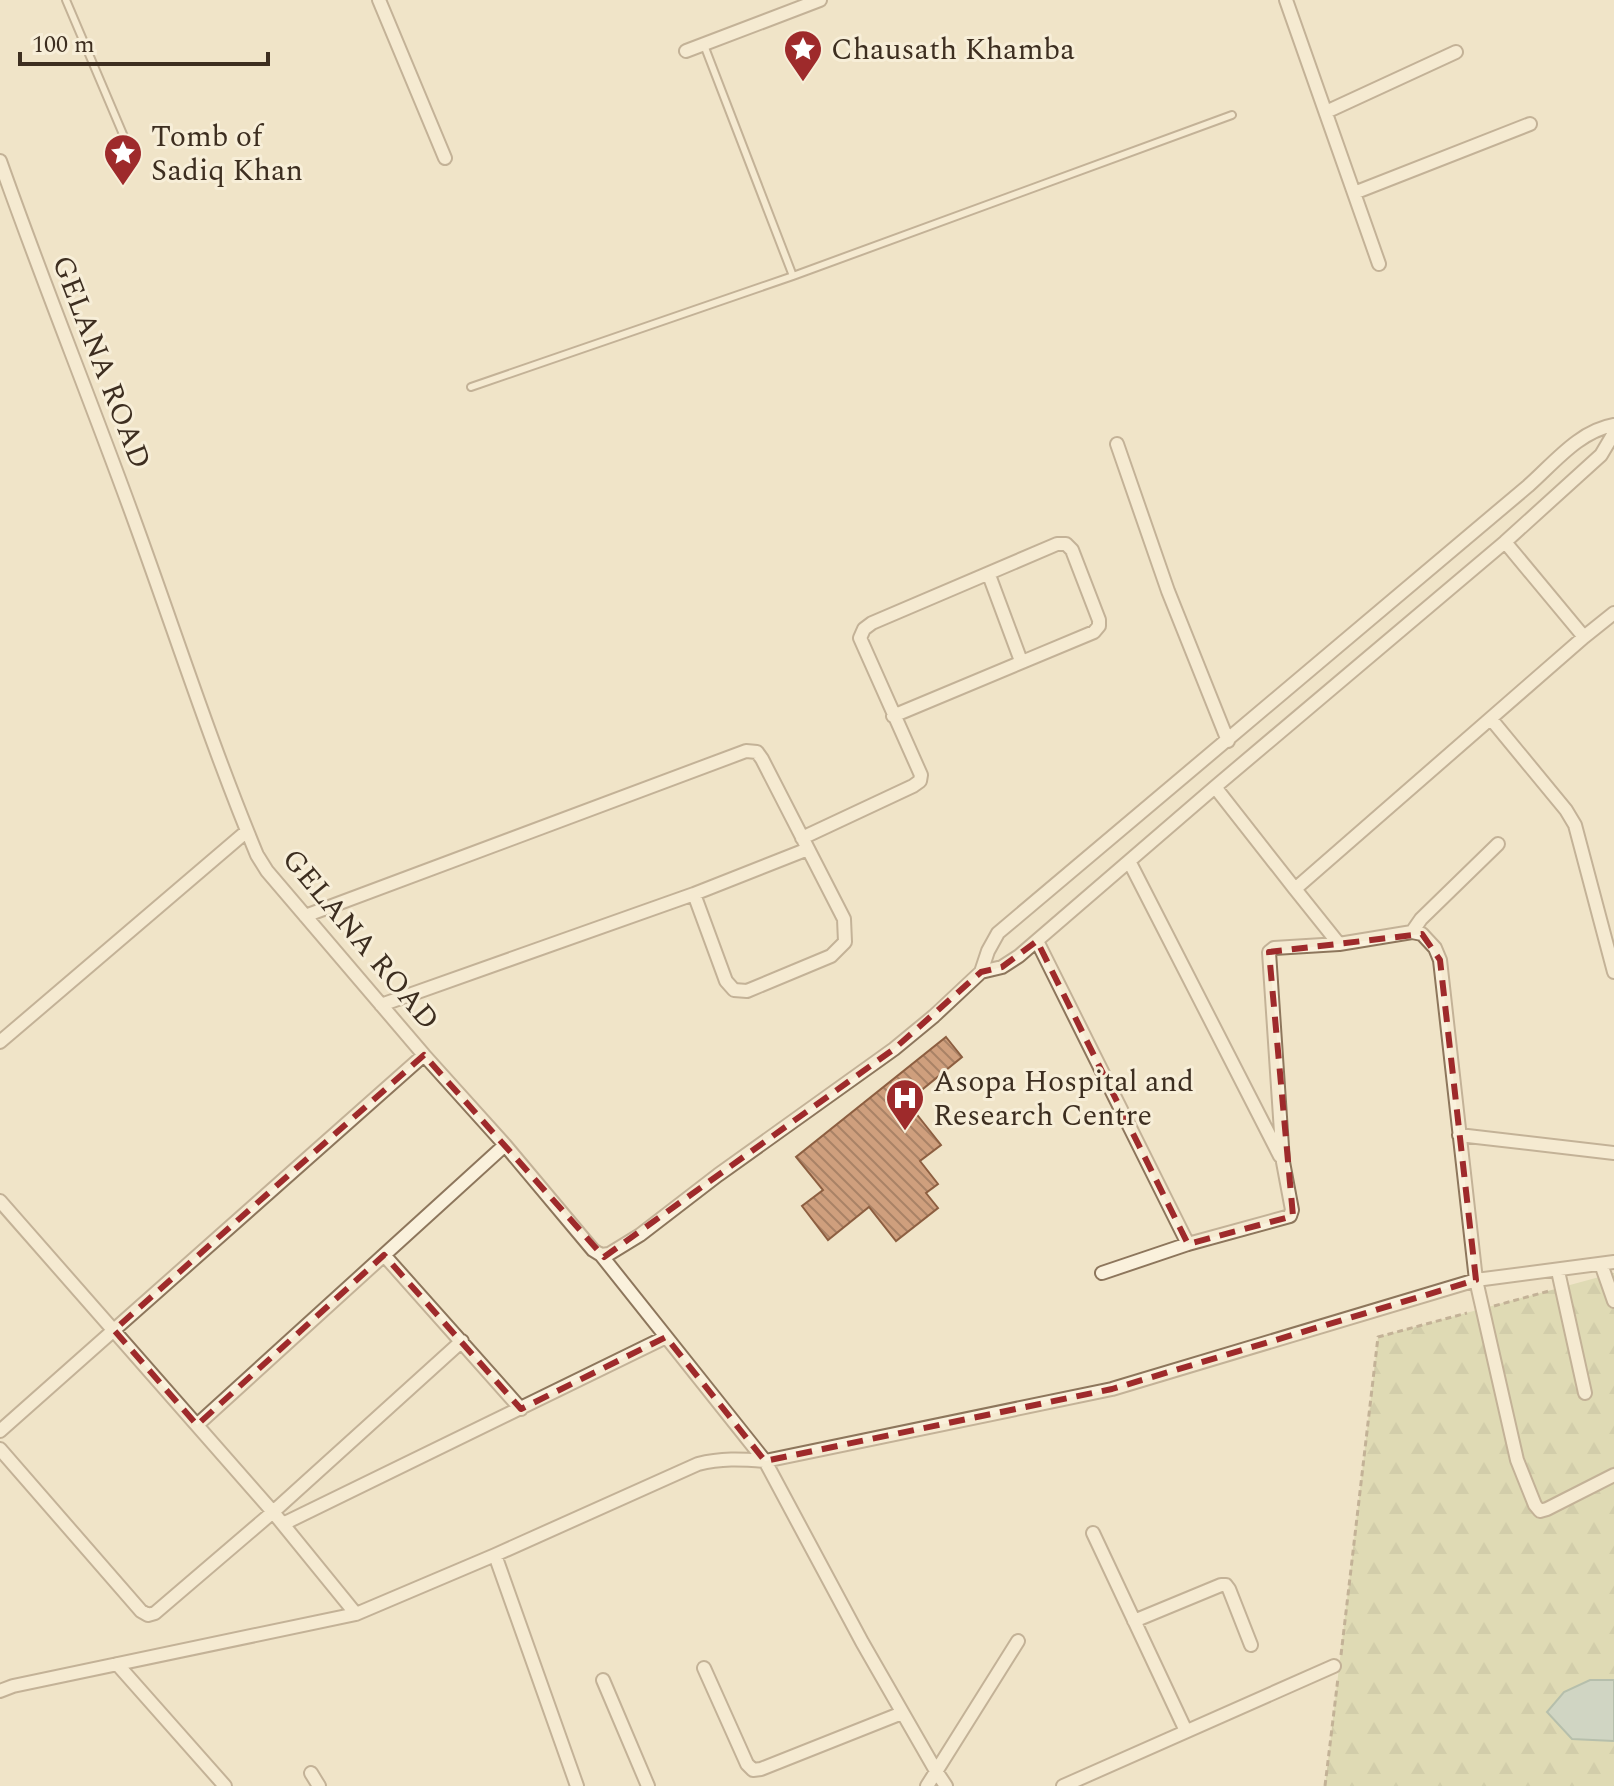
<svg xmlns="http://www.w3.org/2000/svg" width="1614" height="1786" font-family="Spectral,serif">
<defs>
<pattern id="forest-firs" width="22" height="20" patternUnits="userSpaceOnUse" patternTransform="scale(2)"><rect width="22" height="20" fill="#c9cf9b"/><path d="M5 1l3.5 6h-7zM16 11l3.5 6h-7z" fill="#aeb285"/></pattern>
<pattern id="building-back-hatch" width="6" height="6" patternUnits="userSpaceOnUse" patternTransform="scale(2)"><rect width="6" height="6" fill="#cf9f7d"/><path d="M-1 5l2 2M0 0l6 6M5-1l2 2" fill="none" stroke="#a98266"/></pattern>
</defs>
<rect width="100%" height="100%" fill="#f0e4c8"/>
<path fill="url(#forest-firs)" d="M 1614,1273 L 1614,1786 L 1325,1786 L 1378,1337 Z"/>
<path fill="#a9c4bc" stroke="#6f938a" stroke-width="2" d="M 1590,1680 L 1614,1680 L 1614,1741 L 1572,1739 L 1547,1712 L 1564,1692 Z"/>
<path fill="url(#building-back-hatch)" stroke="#8d5f41" stroke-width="2" d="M 946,1037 L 962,1057 L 907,1102 L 941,1145 L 920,1161 L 938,1184 L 926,1193 L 938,1208 L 896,1241 L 869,1207 L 828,1240 L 802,1206 L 823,1190 L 796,1157 Z"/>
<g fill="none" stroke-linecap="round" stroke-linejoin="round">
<g stroke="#8d765c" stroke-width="10">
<path id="lane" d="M 66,0 L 125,139
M 704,45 L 793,276
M 471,387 L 793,276 L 1232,115"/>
</g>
<g stroke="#8d765c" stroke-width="16">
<path id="street" d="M 379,0 L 445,158
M 1286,0 L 1379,264
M 686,51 L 820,0
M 1326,112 L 1456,52
M 0,161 C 43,283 92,403 136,525 C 176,635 212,747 257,855 L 267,871 L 424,1055 L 505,1145 L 593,1250 L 601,1255 L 609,1254 L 640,1235 L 718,1175 L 894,1049 L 934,1016 L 981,972 L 1002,967 L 1019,956 L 1215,787 L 1505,542 L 1601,455 L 1614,433
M 1354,193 L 1530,124
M 1117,444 L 1168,591 L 1228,741
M 1505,542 L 1584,637
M 989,575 L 1021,661
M 1614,613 L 1584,637 L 1295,889 L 1339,944 L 1412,932 L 1422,934 L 1435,948 L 1440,960 L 1476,1280 L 1517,1460 L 1535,1505 L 1540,1511 L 1547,1509 L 1614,1475
M 1491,719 L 1566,810 L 1575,825 L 1614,972
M 1215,787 L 1295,889
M 802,838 L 913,786 L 920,781 L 921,775 L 860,638 L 864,629 L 872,623 L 1057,544 L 1066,544 L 1072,550 L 1099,620 L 1099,626 L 1094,632 L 893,716
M 1129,861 L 1280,1156
M 305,916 L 746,751 L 757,752 L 762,759 L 844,919 L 845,942 L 831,956 L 747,991 L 734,990 L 726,981 L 694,894
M 1412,932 L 1421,919 L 1498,844
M 1037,941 L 1188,1244
M 981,972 L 988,951 L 998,933 L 1528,486 C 1554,463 1579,431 1614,425
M 381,1005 L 694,894 L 808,849
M 0,1042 L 247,831
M 1459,1135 L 1614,1153
M 0,1201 L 273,1512 L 356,1614
M 384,1255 L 505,1145
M 601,1255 L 765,1461 L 862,1642 L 936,1771 L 946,1786
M 1601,1264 L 1614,1301
M 1558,1271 L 1585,1393
M 1102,1273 L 1188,1244 L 1290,1216 L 1292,1210 L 1283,1162 L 1269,952 L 1274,948 L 1339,944
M 197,1425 L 384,1255 L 521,1409
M 0,1431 L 424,1055
M 0,1449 L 141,1611 L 148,1615 L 155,1613 L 273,1512 L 462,1341
M 283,1524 L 666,1337
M 1093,1533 L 1186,1731
M 495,1555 L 577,1786
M 1134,1621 L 1221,1585 L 1226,1585 L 1229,1589 L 1251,1645
M 117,1664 L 225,1786
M 704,1668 L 747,1764 L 753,1770 L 761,1769 L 902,1713
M 603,1680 L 648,1786
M 0,1691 L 13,1686 L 356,1614 L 495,1555 L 698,1464 C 721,1458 741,1459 765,1461 L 1112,1389 L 1476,1280 L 1614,1262
M 311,1773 L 319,1786
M 927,1786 L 1018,1641
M 1063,1786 L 1334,1666"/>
</g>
<path stroke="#8d765c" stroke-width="3" stroke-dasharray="6 4" stroke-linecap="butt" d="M 1494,1306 L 1549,1291
M 1341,1655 L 1378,1337 L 1467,1313
M 1325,1786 L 1338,1678"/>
<use href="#lane" stroke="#faf1dc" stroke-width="6"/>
<use href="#street" stroke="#faf1dc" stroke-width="12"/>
</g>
<path d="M0 0H1614V1786H0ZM 1422,934 L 1440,960 L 1476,1280 L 1112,1389 L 765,1461 L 666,1337 L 521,1409 L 384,1255 L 197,1425 L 114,1330 L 424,1055 L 604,1257 L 894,1049 L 981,972 L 1002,967 L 1037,941 L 1188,1244 L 1293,1216 L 1269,952 Z" fill="#f0e4c8" fill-opacity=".55" fill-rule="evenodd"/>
<path fill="none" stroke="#9e2a2b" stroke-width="6" stroke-dasharray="16 10" stroke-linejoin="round" d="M 1422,934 L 1440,960 L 1476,1280 L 1112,1389 L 765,1461 L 666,1337 L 521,1409 L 384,1255 L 197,1425 L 114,1330 L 424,1055 L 604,1257 L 894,1049 L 981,972 L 1002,967 L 1037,941 L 1188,1244 L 1293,1216 L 1269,952 Z"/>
<defs>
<g id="sight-pin" transform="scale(2)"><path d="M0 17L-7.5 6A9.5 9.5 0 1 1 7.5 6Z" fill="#9e2a2b" stroke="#f7eed8"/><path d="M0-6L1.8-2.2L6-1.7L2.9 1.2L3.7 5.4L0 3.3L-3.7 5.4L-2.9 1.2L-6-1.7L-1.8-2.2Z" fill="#fff"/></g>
<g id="hospital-pin" transform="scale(2)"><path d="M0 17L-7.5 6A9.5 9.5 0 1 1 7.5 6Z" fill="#9e2a2b" stroke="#f7eed8"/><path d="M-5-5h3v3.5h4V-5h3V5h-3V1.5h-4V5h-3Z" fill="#fff"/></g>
</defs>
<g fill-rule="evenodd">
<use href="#sight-pin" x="803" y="49"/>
<use href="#sight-pin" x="123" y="153"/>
<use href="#hospital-pin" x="905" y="1098"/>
</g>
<g text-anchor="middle" stroke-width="6" stroke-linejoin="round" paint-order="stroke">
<g font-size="30" fill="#3d2e20" stroke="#f7eed8" text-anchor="start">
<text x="831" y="59">Chausath Khamba</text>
<text x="151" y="146">Tomb of<tspan x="151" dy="34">Sadiq Khan</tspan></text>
<text x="933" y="1091">Asopa Hospital and<tspan x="933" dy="34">Research Centre</tspan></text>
</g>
<g font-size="30" fill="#3d2e20" stroke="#f7eed8">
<text transform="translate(102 362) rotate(69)" y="10">GELANA ROAD</text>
<text transform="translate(361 939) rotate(50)" y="10">GELANA ROAD</text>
</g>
</g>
<path d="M20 52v12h248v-12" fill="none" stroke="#3d2e20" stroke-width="4"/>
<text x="32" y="52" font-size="24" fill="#3d2e20" stroke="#f7eed8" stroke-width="6" paint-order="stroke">100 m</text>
</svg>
